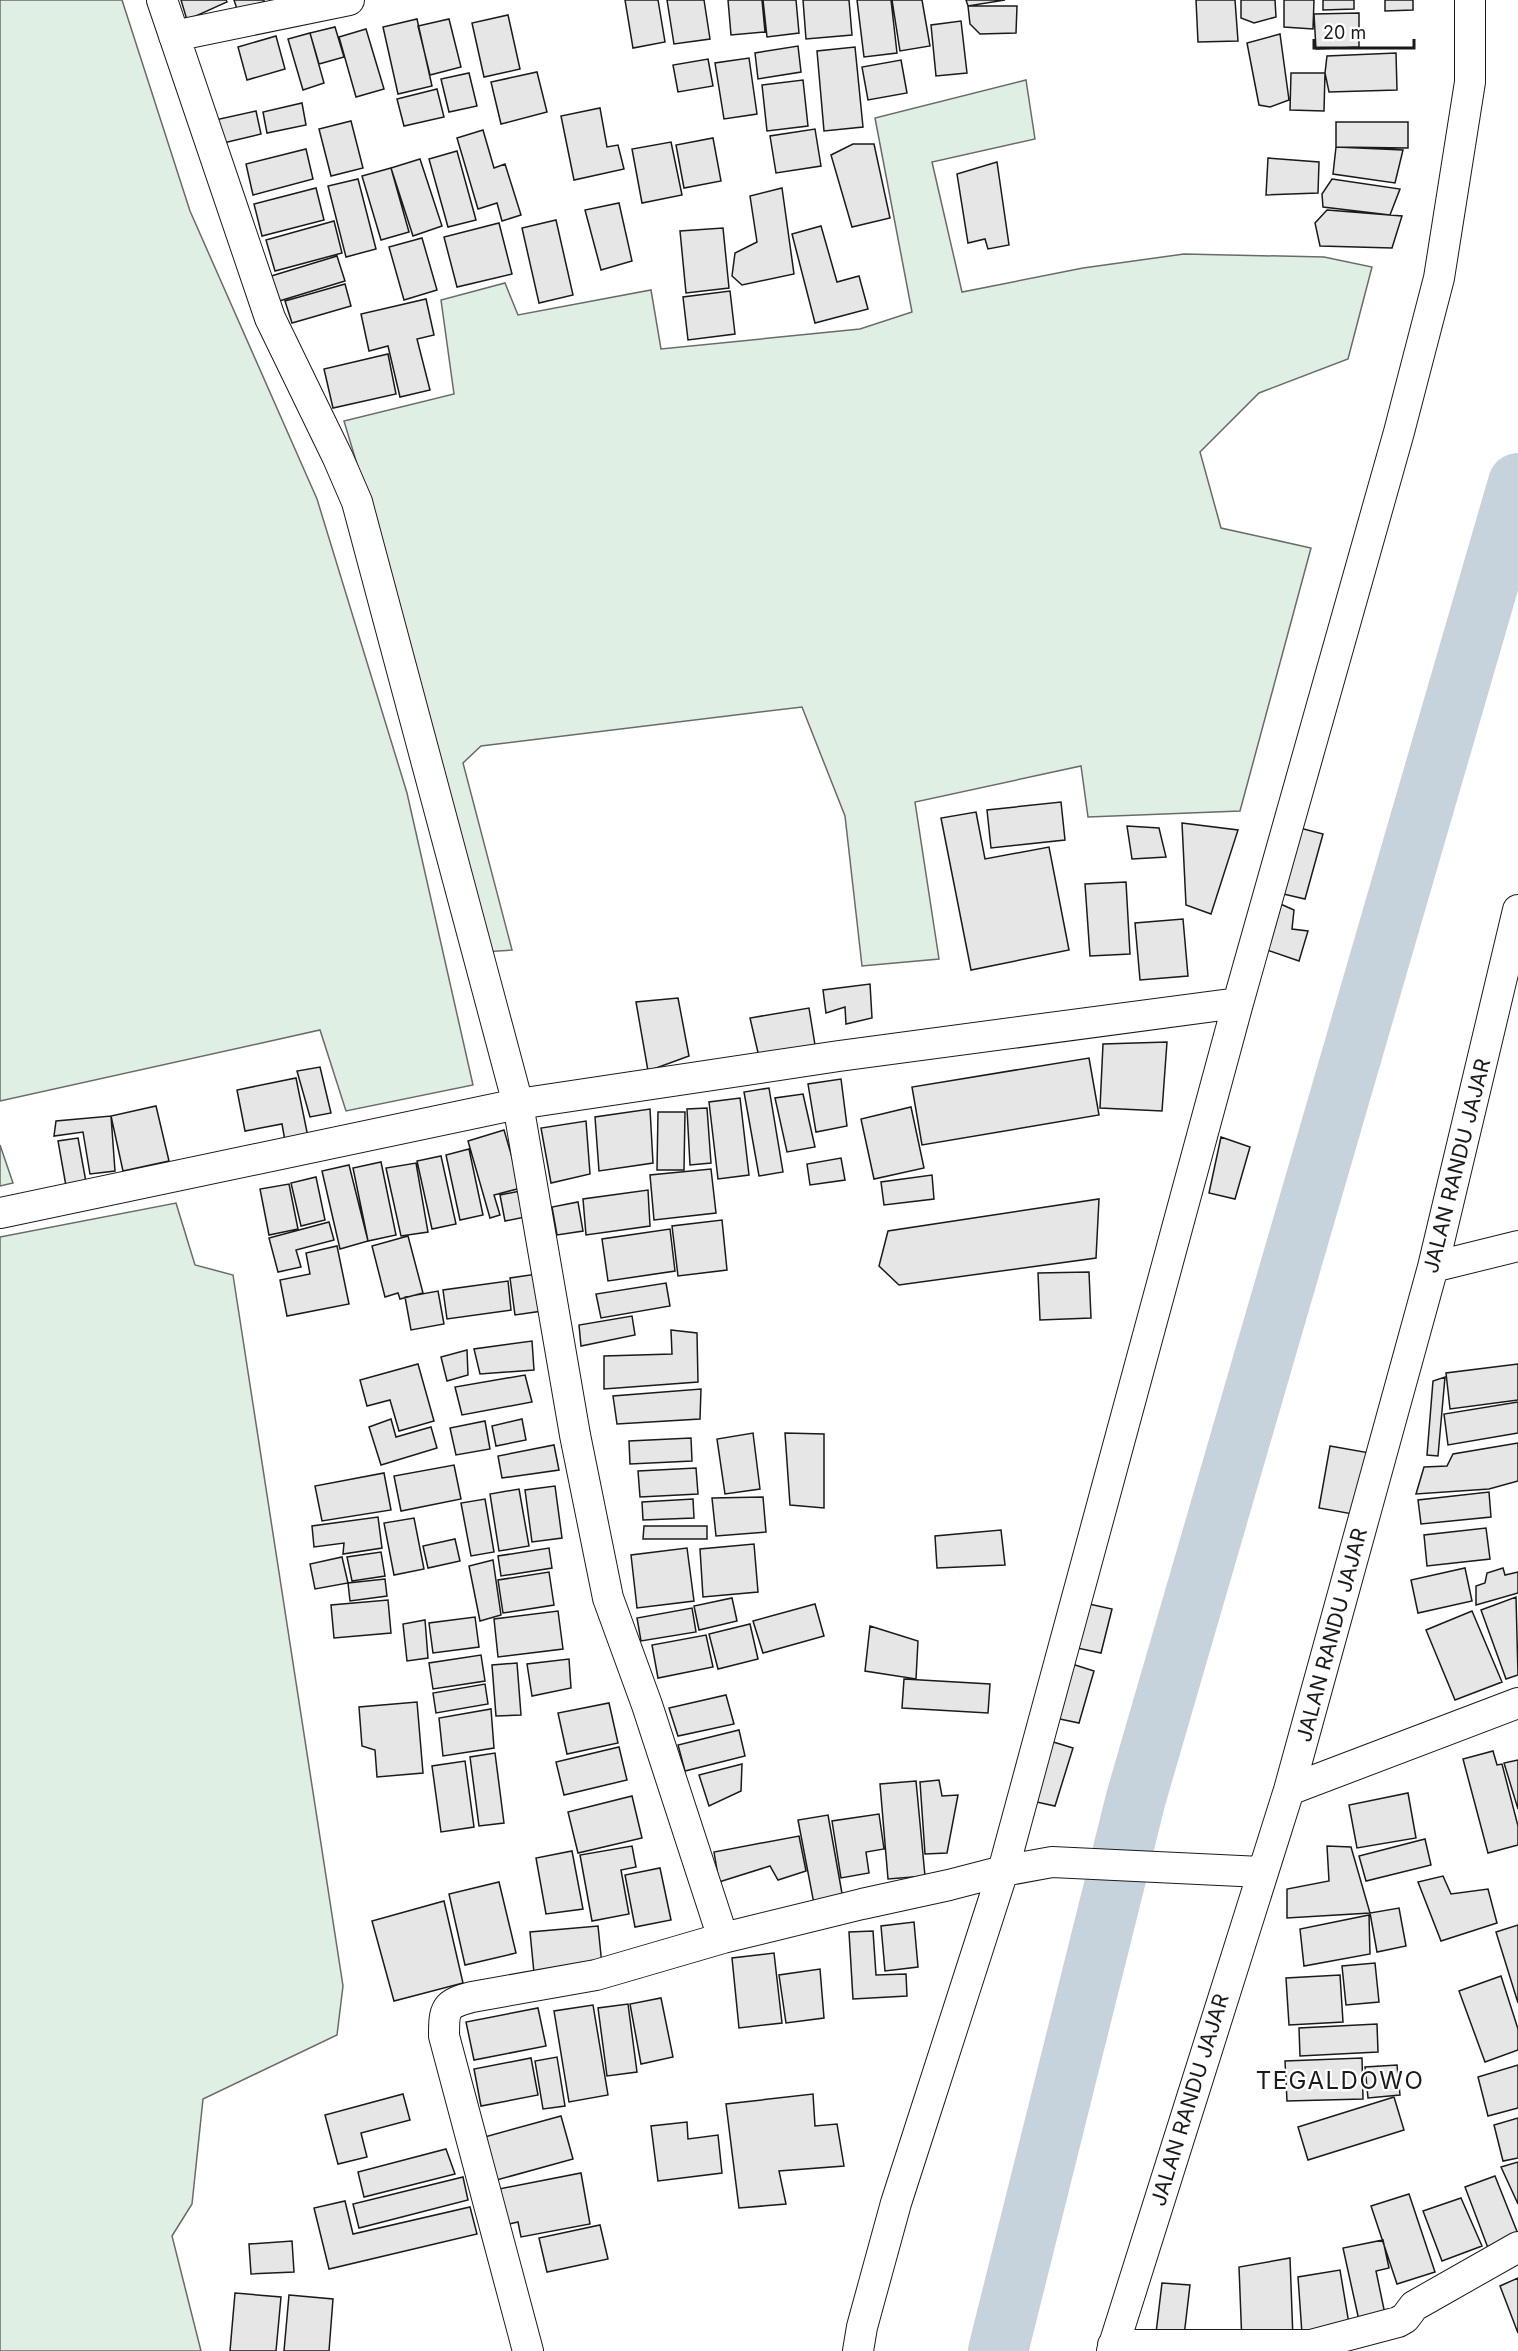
<svg xmlns="http://www.w3.org/2000/svg" width="1518" height="2351" font-family="Inter,sans-serif">
<rect width="100%" height="100%" fill="#fff"/>
<path fill="#e0efe3" stroke="#6a6a6a" stroke-width="1.5" d="M 0,0 L 122,0 L 190,211 L 317,499 L 407,793 L 473,1085 L 346,1111 L 320,1030 L 0,1101 Z
M 1026,80 L 1035,139 L 932,162 L 962,292 L 1083,268 L 1184,254 L 1324,257 L 1372,267 L 1348,359 L 1259,393 L 1200,452 L 1221,528 L 1311,548 L 1240,811 L 1088,817 L 1081,766 L 915,802 L 939,959 L 862,966 L 845,816 L 802,707 L 481,746 L 463,763 L 512,950 L 483,952 L 375,524 L 344,421 L 454,394 L 441,300 L 505,283 L 518,315 L 651,290 L 661,349 L 860,329 L 912,312 L 875,118 Z
M 0,1145 L 13,1183 L 0,1186 Z
M 176,1203 L 195,1265 L 233,1275 L 343,1986 L 337,2035 L 203,2099 L 192,2204 L 172,2236 L 201,2351 L 0,2351 L 0,1237 Z"/>
<g fill="none" stroke-linecap="round" stroke-linejoin="round">
<path stroke="#c6d2dc" stroke-width="60" d="M 998,2351 L 1136,1798 L 1518,483"/>
</g>
<path fill="#e6e6e6" stroke="#1a1a1a" stroke-width="1.5" d="M 181,0 L 226,0 L 227,2 L 187,20 Z
M 234,0 L 264,0 L 264,2 L 237,9 Z
M 625,0 L 658,0 L 665,42 L 633,48 Z
M 667,0 L 704,0 L 710,39 L 674,44 Z
M 728,0 L 762,0 L 765,32 L 731,35 Z
M 763,0 L 796,0 L 799,33 L 767,37 Z
M 803,0 L 849,0 L 852,35 L 806,39 Z
M 857,0 L 891,0 L 897,53 L 864,57 Z
M 892,0 L 922,0 L 930,46 L 900,51 Z
M 966,0 L 1005,0 L 968,6 Z
M 1196,0 L 1235,0 L 1238,41 L 1198,42 Z
M 1241,0 L 1275,0 L 1276,17 L 1254,23 L 1241,18 Z
M 1284,0 L 1314,0 L 1313,29 L 1284,27 Z
M 1323,0 L 1354,0 L 1354,9 L 1323,10 Z
M 1385,0 L 1413,0 L 1413,10 L 1385,11 Z
M 968,6 L 1017,6 L 1016,33 L 980,34 L 970,24 Z
M 1359,13 L 1359,47 L 1316,49 L 1314,14 Z
M 508,15 L 520,69 L 484,77 L 472,23 Z
M 417,19 L 432,86 L 398,94 L 383,27 Z
M 449,19 L 461,67 L 430,75 L 418,26 Z
M 961,21 L 967,73 L 936,76 L 931,25 Z
M 335,27 L 344,57 L 319,64 L 310,33 Z
M 366,29 L 384,89 L 356,97 L 339,37 Z
M 310,33 L 324,83 L 303,90 L 288,39 Z
M 1280,34 L 1289,100 L 1270,107 L 1259,105 L 1247,43 Z
M 276,36 L 285,69 L 247,80 L 238,47 Z
M 798,46 L 801,72 L 758,79 L 755,53 Z
M 855,47 L 863,127 L 824,131 L 817,51 Z
M 1396,53 L 1397,90 L 1329,92 L 1325,73 L 1327,56 Z
M 749,58 L 757,114 L 724,119 L 715,63 Z
M 708,59 L 713,86 L 678,92 L 673,65 Z
M 901,60 L 907,93 L 868,100 L 862,67 Z
M 537,72 L 547,112 L 501,124 L 491,82 Z
M 469,73 L 477,106 L 449,112 L 441,79 Z
M 1291,73 L 1325,73 L 1324,111 L 1290,110 Z
M 803,80 L 808,126 L 767,131 L 762,85 Z
M 437,89 L 444,117 L 404,126 L 397,99 Z
M 302,103 L 306,125 L 267,133 L 263,112 Z
M 600,108 L 607,147 L 618,145 L 624,169 L 574,180 L 561,116 Z
M 256,111 L 261,134 L 219,144 L 215,120 Z
M 351,121 L 363,168 L 331,176 L 319,129 Z
M 1336,122 L 1408,122 L 1408,148 L 1336,147 Z
M 815,129 L 821,166 L 776,173 L 770,136 Z
M 483,130 L 494,168 L 505,164 L 521,215 L 502,221 L 497,203 L 478,209 L 457,138 Z
M 713,138 L 721,181 L 684,188 L 676,145 Z
M 671,142 L 682,195 L 642,203 L 632,149 Z
M 853,144 L 874,144 L 890,218 L 852,227 L 831,155 Z
M 1336,147 L 1403,150 L 1395,183 L 1333,174 Z
M 306,149 L 313,179 L 253,195 L 246,164 Z
M 457,151 L 476,220 L 448,227 L 429,159 Z
M 1268,158 L 1319,162 L 1318,193 L 1266,195 Z
M 420,159 L 442,226 L 413,236 L 391,168 Z
M 997,162 L 1009,245 L 988,249 L 985,239 L 968,243 L 957,174 Z
M 391,168 L 409,232 L 381,240 L 362,176 Z
M 358,179 L 376,249 L 346,257 L 328,186 Z
M 1332,179 L 1400,189 L 1390,215 L 1323,207 L 1322,194 Z
M 316,188 L 324,220 L 262,236 L 254,204 Z
M 782,188 L 794,274 L 742,285 L 732,276 L 735,253 L 757,242 L 750,196 Z
M 619,203 L 632,261 L 601,270 L 585,210 Z
M 1327,210 L 1402,216 L 1392,248 L 1320,246 L 1315,223 Z
M 556,220 L 573,295 L 539,303 L 522,228 Z
M 334,221 L 342,253 L 275,271 L 266,240 Z
M 499,223 L 512,274 L 457,287 L 444,237 Z
M 821,226 L 837,282 L 859,276 L 868,309 L 815,323 L 792,234 Z
M 723,228 L 729,288 L 686,293 L 680,231 Z
M 422,238 L 437,290 L 404,300 L 389,247 Z
M 337,256 L 345,281 L 276,302 L 268,277 Z
M 345,284 L 351,306 L 292,323 L 285,301 Z
M 730,291 L 735,334 L 688,340 L 683,297 Z
M 426,299 L 434,335 L 417,339 L 430,390 L 400,397 L 388,346 L 369,351 L 361,314 Z
M 388,354 L 396,394 L 333,408 L 324,369 Z
M 1061,802 L 1065,840 L 991,848 L 987,810 Z
M 976,812 L 985,859 L 1049,847 L 1069,950 L 971,970 L 941,818 Z
M 1182,823 L 1238,830 L 1211,914 L 1186,905 Z
M 1127,826 L 1159,828 L 1166,857 L 1132,859 Z
M 1296,827 L 1323,834 L 1305,899 L 1279,893 Z
M 1126,882 L 1130,954 L 1090,956 L 1085,884 Z
M 1276,902 L 1294,910 L 1292,929 L 1308,931 L 1299,961 L 1264,949 Z
M 1183,919 L 1188,976 L 1140,980 L 1135,923 Z
M 870,984 L 872,1018 L 846,1024 L 845,1007 L 826,1013 L 823,990 Z
M 678,998 L 689,1056 L 648,1071 L 636,1002 Z
M 809,1008 L 816,1051 L 759,1057 L 750,1018 Z
M 1167,1042 L 1162,1111 L 1100,1108 L 1103,1044 Z
M 1089,1058 L 1099,1115 L 922,1145 L 912,1087 Z
M 320,1067 L 331,1113 L 310,1117 L 297,1071 Z
M 296,1078 L 308,1137 L 285,1141 L 282,1124 L 245,1131 L 237,1090 Z
M 841,1079 L 847,1126 L 816,1132 L 808,1084 Z
M 769,1088 L 783,1172 L 759,1176 L 744,1092 Z
M 803,1094 L 815,1147 L 787,1152 L 775,1098 Z
M 740,1098 L 749,1175 L 718,1179 L 709,1102 Z
M 156,1106 L 169,1161 L 123,1171 L 111,1116 Z
M 911,1107 L 924,1168 L 874,1179 L 861,1119 Z
M 707,1108 L 711,1163 L 690,1165 L 687,1109 Z
M 650,1109 L 653,1163 L 599,1171 L 595,1117 Z
M 658,1112 L 685,1112 L 684,1170 L 657,1170 Z
M 111,1116 L 115,1171 L 90,1174 L 83,1132 L 54,1136 L 56,1121 Z
M 586,1121 L 590,1174 L 551,1183 L 541,1128 Z
M 504,1130 L 521,1188 L 494,1195 L 500,1215 L 490,1218 L 468,1141 Z
M 1221,1137 L 1250,1147 L 1235,1199 L 1209,1193 Z
M 78,1138 L 86,1182 L 66,1186 L 58,1141 Z
M 469,1149 L 483,1215 L 460,1220 L 446,1155 Z
M 441,1156 L 456,1224 L 432,1229 L 417,1161 Z
M 841,1158 L 845,1180 L 810,1185 L 807,1164 Z
M 381,1162 L 396,1235 L 368,1241 L 353,1168 Z
M 416,1163 L 428,1232 L 401,1236 L 386,1168 Z
M 349,1165 L 368,1241 L 340,1249 L 322,1171 Z
M 711,1169 L 716,1213 L 654,1220 L 650,1175 Z
M 932,1175 L 934,1199 L 884,1205 L 881,1182 Z
M 316,1177 L 325,1220 L 301,1226 L 291,1183 Z
M 289,1184 L 298,1229 L 269,1235 L 260,1189 Z
M 525,1190 L 530,1216 L 505,1221 L 500,1195 Z
M 648,1190 L 650,1226 L 586,1235 L 583,1199 Z
M 1099,1199 L 1096,1258 L 899,1285 L 879,1266 L 888,1231 Z
M 578,1202 L 583,1231 L 557,1235 L 552,1207 Z
M 722,1220 L 727,1270 L 678,1276 L 672,1226 Z
M 329,1222 L 334,1240 L 296,1250 L 301,1267 L 278,1272 L 269,1238 Z
M 670,1229 L 675,1271 L 608,1281 L 602,1239 Z
M 408,1236 L 423,1293 L 400,1299 L 398,1293 L 385,1297 L 372,1246 Z
M 337,1246 L 349,1304 L 287,1316 L 280,1280 L 310,1274 L 306,1253 Z
M 1089,1272 L 1091,1318 L 1040,1320 L 1038,1273 Z
M 537,1274 L 542,1311 L 515,1315 L 510,1278 Z
M 508,1281 L 511,1310 L 447,1319 L 443,1290 Z
M 666,1283 L 670,1306 L 601,1318 L 596,1294 Z
M 438,1291 L 444,1324 L 411,1330 L 405,1297 Z
M 632,1316 L 635,1335 L 581,1346 L 579,1325 Z
M 671,1330 L 697,1333 L 698,1382 L 604,1389 L 604,1356 L 672,1354 Z
M 532,1341 L 534,1370 L 480,1374 L 474,1349 Z
M 467,1350 L 468,1375 L 447,1381 L 441,1357 Z
M 418,1364 L 434,1421 L 399,1431 L 390,1400 L 367,1406 L 360,1380 Z
M 1518,1364 L 1518,1400 L 1450,1409 L 1446,1373 Z
M 525,1375 L 532,1402 L 462,1415 L 455,1387 Z
M 1445,1377 L 1438,1456 L 1427,1455 L 1433,1381 Z
M 701,1389 L 700,1419 L 617,1424 L 613,1396 Z
M 1518,1402 L 1518,1433 L 1448,1445 L 1444,1414 Z
M 391,1419 L 396,1437 L 431,1427 L 437,1448 L 381,1465 L 369,1427 Z
M 522,1419 L 526,1440 L 496,1446 L 492,1426 Z
M 485,1421 L 490,1449 L 456,1455 L 450,1428 Z
M 753,1433 L 760,1489 L 725,1494 L 717,1439 Z
M 785,1433 L 824,1434 L 824,1508 L 790,1505 Z
M 691,1438 L 692,1461 L 630,1464 L 629,1441 Z
M 1518,1443 L 1518,1481 L 1489,1489 L 1416,1494 L 1424,1467 L 1447,1466 L 1453,1454 Z
M 554,1445 L 559,1470 L 502,1478 L 498,1456 Z
M 1330,1446 L 1370,1453 L 1358,1515 L 1319,1508 Z
M 454,1465 L 461,1499 L 401,1511 L 394,1476 Z
M 696,1468 L 698,1494 L 640,1497 L 638,1471 Z
M 384,1473 L 391,1510 L 322,1521 L 315,1486 Z
M 555,1486 L 562,1538 L 532,1542 L 525,1490 Z
M 519,1489 L 529,1546 L 499,1551 L 490,1494 Z
M 1489,1492 L 1491,1517 L 1421,1524 L 1418,1500 Z
M 763,1497 L 766,1532 L 716,1536 L 712,1498 Z
M 485,1499 L 494,1552 L 471,1556 L 461,1503 Z
M 693,1499 L 694,1518 L 643,1520 L 642,1502 Z
M 378,1517 L 382,1548 L 343,1554 L 344,1543 L 314,1547 L 312,1526 Z
M 414,1518 L 424,1569 L 394,1575 L 384,1523 Z
M 644,1526 L 707,1526 L 707,1539 L 643,1539 Z
M 1486,1528 L 1490,1559 L 1427,1566 L 1424,1535 Z
M 1001,1530 L 1005,1565 L 937,1568 L 935,1536 Z
M 455,1539 L 460,1561 L 428,1568 L 423,1546 Z
M 754,1544 L 758,1592 L 703,1597 L 700,1549 Z
M 549,1548 L 552,1568 L 501,1576 L 498,1556 Z
M 687,1548 L 694,1601 L 637,1608 L 631,1555 Z
M 381,1552 L 385,1576 L 352,1581 L 347,1557 Z
M 342,1557 L 348,1583 L 315,1589 L 310,1564 Z
M 493,1560 L 501,1615 L 480,1621 L 469,1566 Z
M 1465,1568 L 1472,1601 L 1418,1613 L 1411,1580 Z
M 1503,1568 L 1505,1575 L 1518,1572 L 1518,1593 L 1476,1605 L 1476,1586 L 1485,1583 L 1487,1573 Z
M 549,1572 L 554,1605 L 503,1613 L 498,1580 Z
M 385,1579 L 387,1596 L 350,1601 L 348,1583 Z
M 1516,1597 L 1518,1675 L 1506,1679 L 1481,1610 Z
M 732,1598 L 737,1621 L 699,1630 L 694,1606 Z
M 388,1600 L 391,1633 L 334,1638 L 331,1605 Z
M 815,1604 L 824,1636 L 763,1653 L 753,1621 Z
M 1089,1604 L 1112,1609 L 1101,1653 L 1077,1648 Z
M 692,1608 L 696,1632 L 641,1641 L 637,1618 Z
M 558,1611 L 563,1649 L 498,1657 L 494,1619 Z
M 1472,1611 L 1502,1682 L 1455,1700 L 1426,1630 Z
M 475,1617 L 479,1647 L 433,1653 L 429,1623 Z
M 425,1620 L 428,1658 L 407,1661 L 403,1624 Z
M 750,1624 L 758,1659 L 718,1669 L 709,1634 Z
M 870,1626 L 918,1641 L 916,1679 L 865,1671 Z
M 706,1635 L 713,1667 L 658,1678 L 652,1645 Z
M 481,1655 L 485,1681 L 433,1689 L 429,1663 Z
M 569,1659 L 571,1688 L 532,1696 L 527,1664 Z
M 517,1663 L 521,1715 L 496,1716 L 492,1665 Z
M 1072,1664 L 1094,1671 L 1079,1723 L 1055,1718 Z
M 904,1679 L 990,1684 L 988,1713 L 902,1708 Z
M 485,1684 L 488,1704 L 436,1713 L 433,1693 Z
M 726,1695 L 734,1724 L 678,1736 L 669,1708 Z
M 417,1702 L 423,1773 L 377,1777 L 375,1750 L 362,1746 L 359,1707 Z
M 609,1703 L 618,1743 L 567,1754 L 558,1713 Z
M 491,1709 L 494,1748 L 443,1756 L 439,1718 Z
M 739,1730 L 745,1756 L 685,1771 L 678,1745 Z
M 1050,1741 L 1073,1748 L 1055,1806 L 1032,1801 Z
M 619,1747 L 627,1780 L 564,1795 L 556,1762 Z
M 1493,1751 L 1497,1765 L 1502,1764 L 1518,1826 L 1518,1845 L 1488,1853 L 1463,1759 Z
M 495,1753 L 504,1823 L 479,1826 L 470,1757 Z
M 1518,1760 L 1518,1809 L 1504,1763 Z
M 465,1761 L 474,1827 L 441,1832 L 432,1766 Z
M 742,1764 L 741,1791 L 709,1806 L 699,1775 Z
M 939,1780 L 942,1796 L 958,1795 L 947,1853 L 925,1854 L 920,1782 Z
M 916,1781 L 925,1876 L 888,1879 L 880,1784 Z
M 1408,1793 L 1416,1838 L 1357,1848 L 1349,1805 Z
M 632,1796 L 642,1838 L 578,1853 L 568,1812 Z
M 879,1814 L 884,1849 L 866,1852 L 869,1873 L 841,1878 L 832,1821 Z
M 828,1815 L 843,1899 L 814,1904 L 798,1820 Z
M 799,1836 L 806,1871 L 778,1880 L 770,1866 L 719,1882 L 714,1852 Z
M 1425,1839 L 1431,1865 L 1366,1881 L 1359,1856 Z
M 632,1846 L 636,1867 L 621,1870 L 629,1914 L 592,1921 L 580,1855 Z
M 1327,1846 L 1351,1847 L 1370,1913 L 1287,1918 L 1287,1889 L 1329,1881 Z
M 572,1851 L 583,1909 L 546,1914 L 536,1858 Z
M 660,1868 L 671,1920 L 635,1927 L 625,1875 Z
M 1443,1876 L 1451,1894 L 1488,1889 L 1497,1923 L 1441,1941 L 1418,1882 Z
M 499,1882 L 516,1953 L 465,1965 L 449,1894 Z
M 444,1901 L 463,1983 L 394,2001 L 372,1921 Z
M 1399,1908 L 1406,1946 L 1377,1952 L 1370,1913 Z
M 1369,1915 L 1370,1954 L 1304,1966 L 1300,1929 Z
M 914,1922 L 918,1967 L 885,1971 L 881,1926 Z
M 1518,1925 L 1518,2003 L 1496,1932 Z
M 598,1926 L 602,1965 L 534,1973 L 530,1932 Z
M 873,1931 L 876,1975 L 906,1974 L 907,1996 L 853,1999 L 849,1932 Z
M 774,1953 L 782,2023 L 739,2028 L 732,1958 Z
M 1375,1963 L 1379,2002 L 1346,2005 L 1342,1966 Z
M 820,1969 L 824,2018 L 786,2023 L 779,1975 Z
M 1340,1975 L 1343,2022 L 1289,2025 L 1286,1978 Z
M 1501,1976 L 1518,2029 L 1518,2050 L 1485,2062 L 1459,1991 Z
M 661,1998 L 673,2057 L 641,2064 L 630,2004 Z
M 628,2004 L 637,2072 L 607,2076 L 598,2008 Z
M 593,2005 L 608,2095 L 569,2102 L 554,2011 Z
M 538,2008 L 546,2046 L 474,2060 L 466,2022 Z
M 1377,2024 L 1378,2052 L 1300,2056 L 1299,2028 Z
M 557,2057 L 565,2106 L 543,2109 L 535,2061 Z
M 531,2058 L 538,2095 L 481,2106 L 474,2069 Z
M 1362,2058 L 1363,2099 L 1287,2101 L 1285,2061 Z
M 1397,2065 L 1400,2095 L 1368,2098 L 1365,2067 Z
M 1518,2065 L 1518,2108 L 1488,2116 L 1478,2077 Z
M 403,2094 L 410,2120 L 361,2133 L 367,2157 L 338,2164 L 325,2115 Z
M 813,2094 L 815,2126 L 837,2124 L 844,2166 L 779,2171 L 786,2204 L 739,2208 L 726,2104 Z
M 1394,2097 L 1404,2130 L 1308,2160 L 1298,2127 Z
M 561,2116 L 573,2159 L 493,2181 L 481,2138 Z
M 1518,2118 L 1518,2158 L 1503,2161 L 1494,2125 Z
M 687,2122 L 688,2139 L 718,2135 L 722,2173 L 658,2181 L 651,2126 Z
M 446,2149 L 455,2174 L 364,2197 L 358,2172 Z
M 1518,2162 L 1518,2204 L 1501,2167 Z
M 581,2173 L 590,2224 L 521,2237 L 518,2222 L 505,2225 L 499,2189 Z
M 1495,2176 L 1518,2234 L 1488,2248 L 1465,2187 Z
M 463,2177 L 468,2200 L 359,2228 L 353,2204 Z
M 1409,2194 L 1435,2272 L 1397,2284 L 1371,2206 Z
M 1461,2198 L 1482,2246 L 1442,2261 L 1423,2211 Z
M 345,2201 L 353,2234 L 470,2207 L 477,2234 L 329,2269 L 314,2208 Z
M 600,2225 L 608,2259 L 547,2272 L 539,2238 Z
M 1383,2240 L 1389,2268 L 1376,2271 L 1386,2319 L 1360,2325 L 1343,2248 Z
M 292,2241 L 294,2272 L 251,2274 L 249,2244 Z
M 1290,2258 L 1293,2339 L 1242,2344 L 1239,2267 Z
M 1340,2270 L 1350,2330 L 1302,2334 L 1298,2277 Z
M 1518,2278 L 1518,2333 L 1500,2286 Z
M 1162,2283 L 1190,2285 L 1184,2336 L 1156,2333 Z
M 235,2293 L 281,2297 L 276,2351 L 230,2351 Z
M 289,2295 L 333,2299 L 329,2351 L 284,2351 Z"/>
<g fill="none" stroke-linecap="round" stroke-linejoin="round">
<g stroke="#1a1a1a" stroke-width="32">
<path id="street" d="M 162,0 L 270,318 L 338,458 L 357,502 L 518,1104 L 575,1435 L 608,1598 L 647,1705 L 723,1938 L 862,1904 L 949,1885 L 1003,1871 L 1052,1862 L 1261,1872
M 174,36 L 349,0
M 0,1213 L 518,1104 L 839,1056 L 1238,1003
M 1433,1267 L 1518,1246
M 1289,1790 L 1518,1703
M 1113,2345 L 1311,2345 L 1398,2322 L 1405,2318 L 1414,2306 L 1518,2247
M 528,2351 L 444,2036 C 444,2008 445,2004 472,1997 L 596,1975 L 723,1938
M 858,2351 L 862,2327 L 896,2203 L 1003,1871 L 1238,1003 L 1399,432 L 1439,278 L 1470,82 L 1470,0
M 1112,2351 L 1289,1790 L 1433,1267 L 1518,910"/>
</g>
<use href="#street" stroke="#fff" stroke-width="30"/>
</g>
<g text-anchor="middle" stroke-width="4.5" stroke-linejoin="round" paint-order="stroke">
<g font-size="21" fill="#1a1a1a" stroke="#fff">
<text transform="translate(1457 1166) rotate(-76)" y="7">JALAN RANDU JAJAR</text>
<text transform="translate(1332 1635) rotate(-75)" y="7">JALAN RANDU JAJAR</text>
<text transform="translate(1190 2100) rotate(-73)" y="7">JALAN RANDU JAJAR</text>
</g>
<g font-size="24" letter-spacing="1.5" fill="#1a1a1a" stroke="#fff">
<text x="1340" y="2089">TEGALDOWO</text>
</g>
</g>
<path d="M1314 39v9h100v-9" fill="none" stroke="#1a1a1a" stroke-width="3"/>
<text x="1323" y="39" font-size="18" fill="#1a1a1a" stroke="#ffffff" stroke-width="4.5" paint-order="stroke">20 m</text>
</svg>
